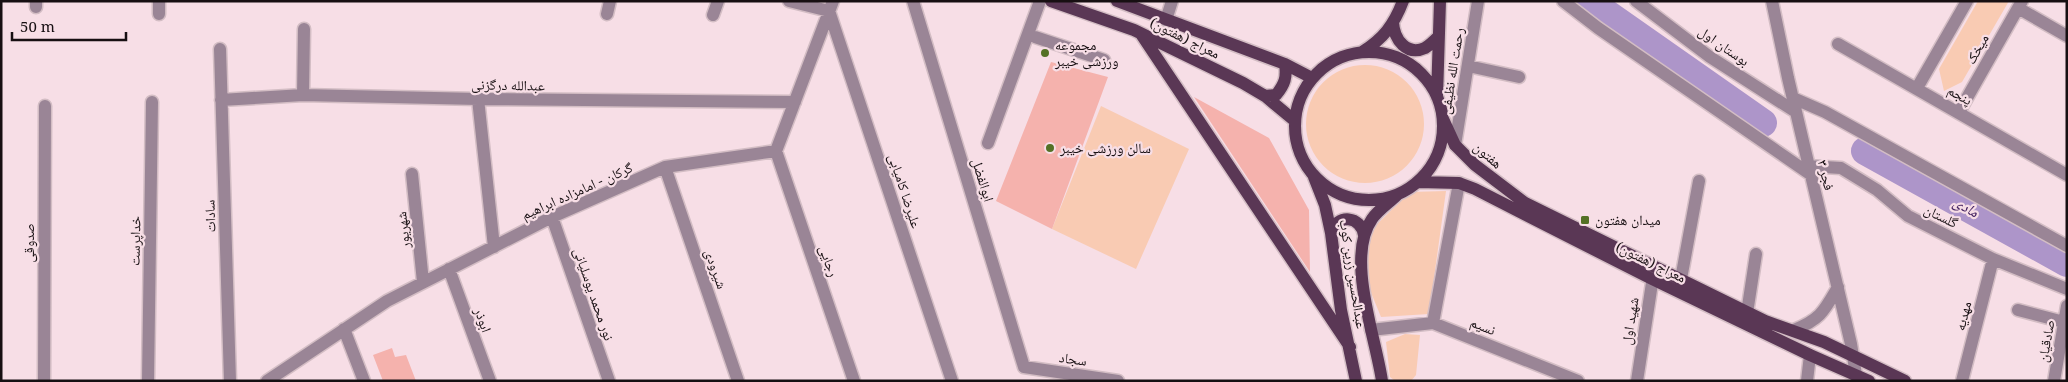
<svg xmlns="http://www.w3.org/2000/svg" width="2068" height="382" font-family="'Noto Serif','Noto Naskh Arabic',serif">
<rect width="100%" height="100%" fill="#f7dee6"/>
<path fill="#f9cbb3" d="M 1978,1 L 2009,1 L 1962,82 L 1944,91 L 1939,69 Z
M1306 124a59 59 0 1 1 118 0a59 59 0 1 1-118 0Z
M 1101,106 L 1189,149 L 1136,269 L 1052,229 Z
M 1446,191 L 1429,314 L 1381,317 L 1363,273 L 1367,234 L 1410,192 Z
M 1405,334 L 1420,335 L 1416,375 L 1411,381 L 1395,381 L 1390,377 L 1386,342 Z"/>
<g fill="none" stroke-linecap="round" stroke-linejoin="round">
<path stroke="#ad95c9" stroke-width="28" d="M 1589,1 L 1763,123
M 1865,151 L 2067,263"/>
</g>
<path fill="#f5b2ad" d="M 1051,62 L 1108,77 L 1052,229 L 996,201 Z
M 1194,97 L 1269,138 L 1309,210 L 1310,272 Z
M 392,348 L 395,357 L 406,355 L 416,381 L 383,381 L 373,355 Z"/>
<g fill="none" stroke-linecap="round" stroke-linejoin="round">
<g stroke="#d3bdc4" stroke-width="15">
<path id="minor" d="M 36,1 L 36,7
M 159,1 L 159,14
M 789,1 L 829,11 L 952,381
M 913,1 L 1024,367 L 1118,381
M 1563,1 L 1598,28 L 1810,174
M 1636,1 L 1710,57 L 1796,112
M 1772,1 L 1788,78 L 1851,344 L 1857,381
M 2018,8 L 2067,36
M 607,14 L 610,1
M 713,15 L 718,1
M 1166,20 L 1172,1
M 1035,37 L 1104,60
M 1838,44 L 2067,175
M 220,49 L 230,381
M 1468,66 L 1519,77
M 1917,88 L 1967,1
M 303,95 L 304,29
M 1793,98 L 1825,112 L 2067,246
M 478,99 L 494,247
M 221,100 L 303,95 L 478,99 L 795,102
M 1959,112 L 2022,1
M 988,143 L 1040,1
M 1455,145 L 1478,1
M 776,151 L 854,381
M 1808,166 L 1841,168 L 1877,190 L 1908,216 L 1993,259 L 2067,289
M 665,167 L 738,381
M 412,174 L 423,282
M 552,217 L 609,381
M 449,269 L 490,381
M 1681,279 L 1699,181
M 2018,310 L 2064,322
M 1747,313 L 1756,254
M 1433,323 L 1459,183
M 344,329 L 364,381
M 1371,330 L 1433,323 L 1578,381
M 1794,330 C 1821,319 1824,311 1838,287
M 44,381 L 45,106
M 148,381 L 152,102
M 267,381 L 387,301 L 552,217 L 665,167 L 776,151 L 833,1
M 1637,381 L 1654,270
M 1807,381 L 1810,355
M 1962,381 L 1993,259
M 2054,381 L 2067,306"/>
</g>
<g stroke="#d3bdc4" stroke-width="15">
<path id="major" d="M 1051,1 L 1134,30 L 1243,83 L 1265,96 L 1295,121
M 1117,1 L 1285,64 L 1312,78
M 1393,22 C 1394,40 1407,56 1425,48 C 1430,45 1434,41 1438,37
M 1141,34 L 1350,347
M 1362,52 C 1383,39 1394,25 1403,1
M1295 126a74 74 0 1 1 148 0a74 74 0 1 1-148 0Z
M 1265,96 L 1276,95 C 1285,84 1287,77 1285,64
M 1437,97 L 1440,1
M 1443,119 L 1455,145 L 1475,165 L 1525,203 L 1765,321 L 1824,342 L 1905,381
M 1314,177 L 1325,205 L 1331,233 L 1341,310 L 1356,381
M 1418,182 L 1459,183 L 1475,189 L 1652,279 L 1810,355 L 1869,381
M 1331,233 C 1337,213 1361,216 1364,235
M 1382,381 C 1376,338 1345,257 1372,219 C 1378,210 1389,203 1397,195"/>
</g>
<use href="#minor" stroke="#9a8596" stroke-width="12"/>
<use href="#major" stroke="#5a3755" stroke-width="12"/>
</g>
<g fill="#547125" stroke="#f7dee6" stroke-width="2">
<circle cx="1045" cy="53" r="5"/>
<circle cx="1050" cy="148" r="5"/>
<rect x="1580" y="215" width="10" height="10" rx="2.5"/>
</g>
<g text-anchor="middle" stroke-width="4.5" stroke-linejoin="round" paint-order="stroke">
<g font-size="14" fill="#170f12" stroke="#f7dee6">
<text transform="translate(1185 38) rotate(26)" y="5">معراج (هفتون)</text>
<text transform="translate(1724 46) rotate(35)" y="5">بوستان اول</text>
<text transform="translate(1977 49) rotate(-60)" y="5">میخک</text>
<text transform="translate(1452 71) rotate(-81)" y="5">رحمت الله نظیفی</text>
<text transform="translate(508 85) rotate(1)" y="5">عبدالله درگزنی</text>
<text transform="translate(1960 95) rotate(30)" y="5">پنجم</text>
<text transform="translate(1488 155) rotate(41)" y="5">هفتون</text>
<text transform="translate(1826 175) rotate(76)" y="5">فجر ۳</text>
<text transform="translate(983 180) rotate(73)" y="5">ابوالفضل</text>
<text transform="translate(577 191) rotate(-24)" y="5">گرکان - امامزاده ابراهیم</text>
<text transform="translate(905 191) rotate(72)" y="5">علیرضا کامیابی</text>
<text transform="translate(210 216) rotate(-92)" y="5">سادات</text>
<text transform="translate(1941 216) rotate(26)" y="5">گلستان</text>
<text transform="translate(403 230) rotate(-96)" y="5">شهریور</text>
<text transform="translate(135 241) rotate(-89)" y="5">خداپرست</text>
<text transform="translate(29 243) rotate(-90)" y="5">صدوقی</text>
<text transform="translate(829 261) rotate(71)" y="5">رجایی</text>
<text transform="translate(1651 262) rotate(26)" y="5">معراج (هفتون)</text>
<text transform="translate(716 269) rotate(71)" y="5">شیرودی</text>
<text transform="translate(1353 274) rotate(81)" y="5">عبدالحسین زرین کوب</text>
<text transform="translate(594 294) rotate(71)" y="5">نور محمد یوسلیانی</text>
<text transform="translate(1963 316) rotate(-76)" y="5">مهدیه</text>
<text transform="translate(483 320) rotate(70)" y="5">ابوذر</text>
<text transform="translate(1630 321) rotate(-81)" y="5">شهید اول</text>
<text transform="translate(1483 326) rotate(22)" y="5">نسیم</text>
<text transform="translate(2046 341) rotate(-80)" y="5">صادقیان</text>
<text transform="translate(1073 359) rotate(8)" y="5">سجاد</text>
</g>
<g font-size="14" fill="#170f12" stroke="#f7dee6" text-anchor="start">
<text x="1055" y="50">مجموعه<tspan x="1055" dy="16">ورزشی خیبر</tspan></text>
<text x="1060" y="153">سالن ورزشی خیبر</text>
<text x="1595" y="225">میدان هفتون</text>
</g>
<g font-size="15" font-style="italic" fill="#442261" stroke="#f7dee6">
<text transform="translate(1966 207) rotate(29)" y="5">مادی</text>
</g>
</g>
<rect width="2068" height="382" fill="none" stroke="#170f12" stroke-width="5"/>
<path d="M12 32v8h114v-8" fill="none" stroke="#170f12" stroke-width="2.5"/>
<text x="20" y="32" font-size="15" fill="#170f12" stroke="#f7dee6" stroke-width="4" paint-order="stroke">50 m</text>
</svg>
